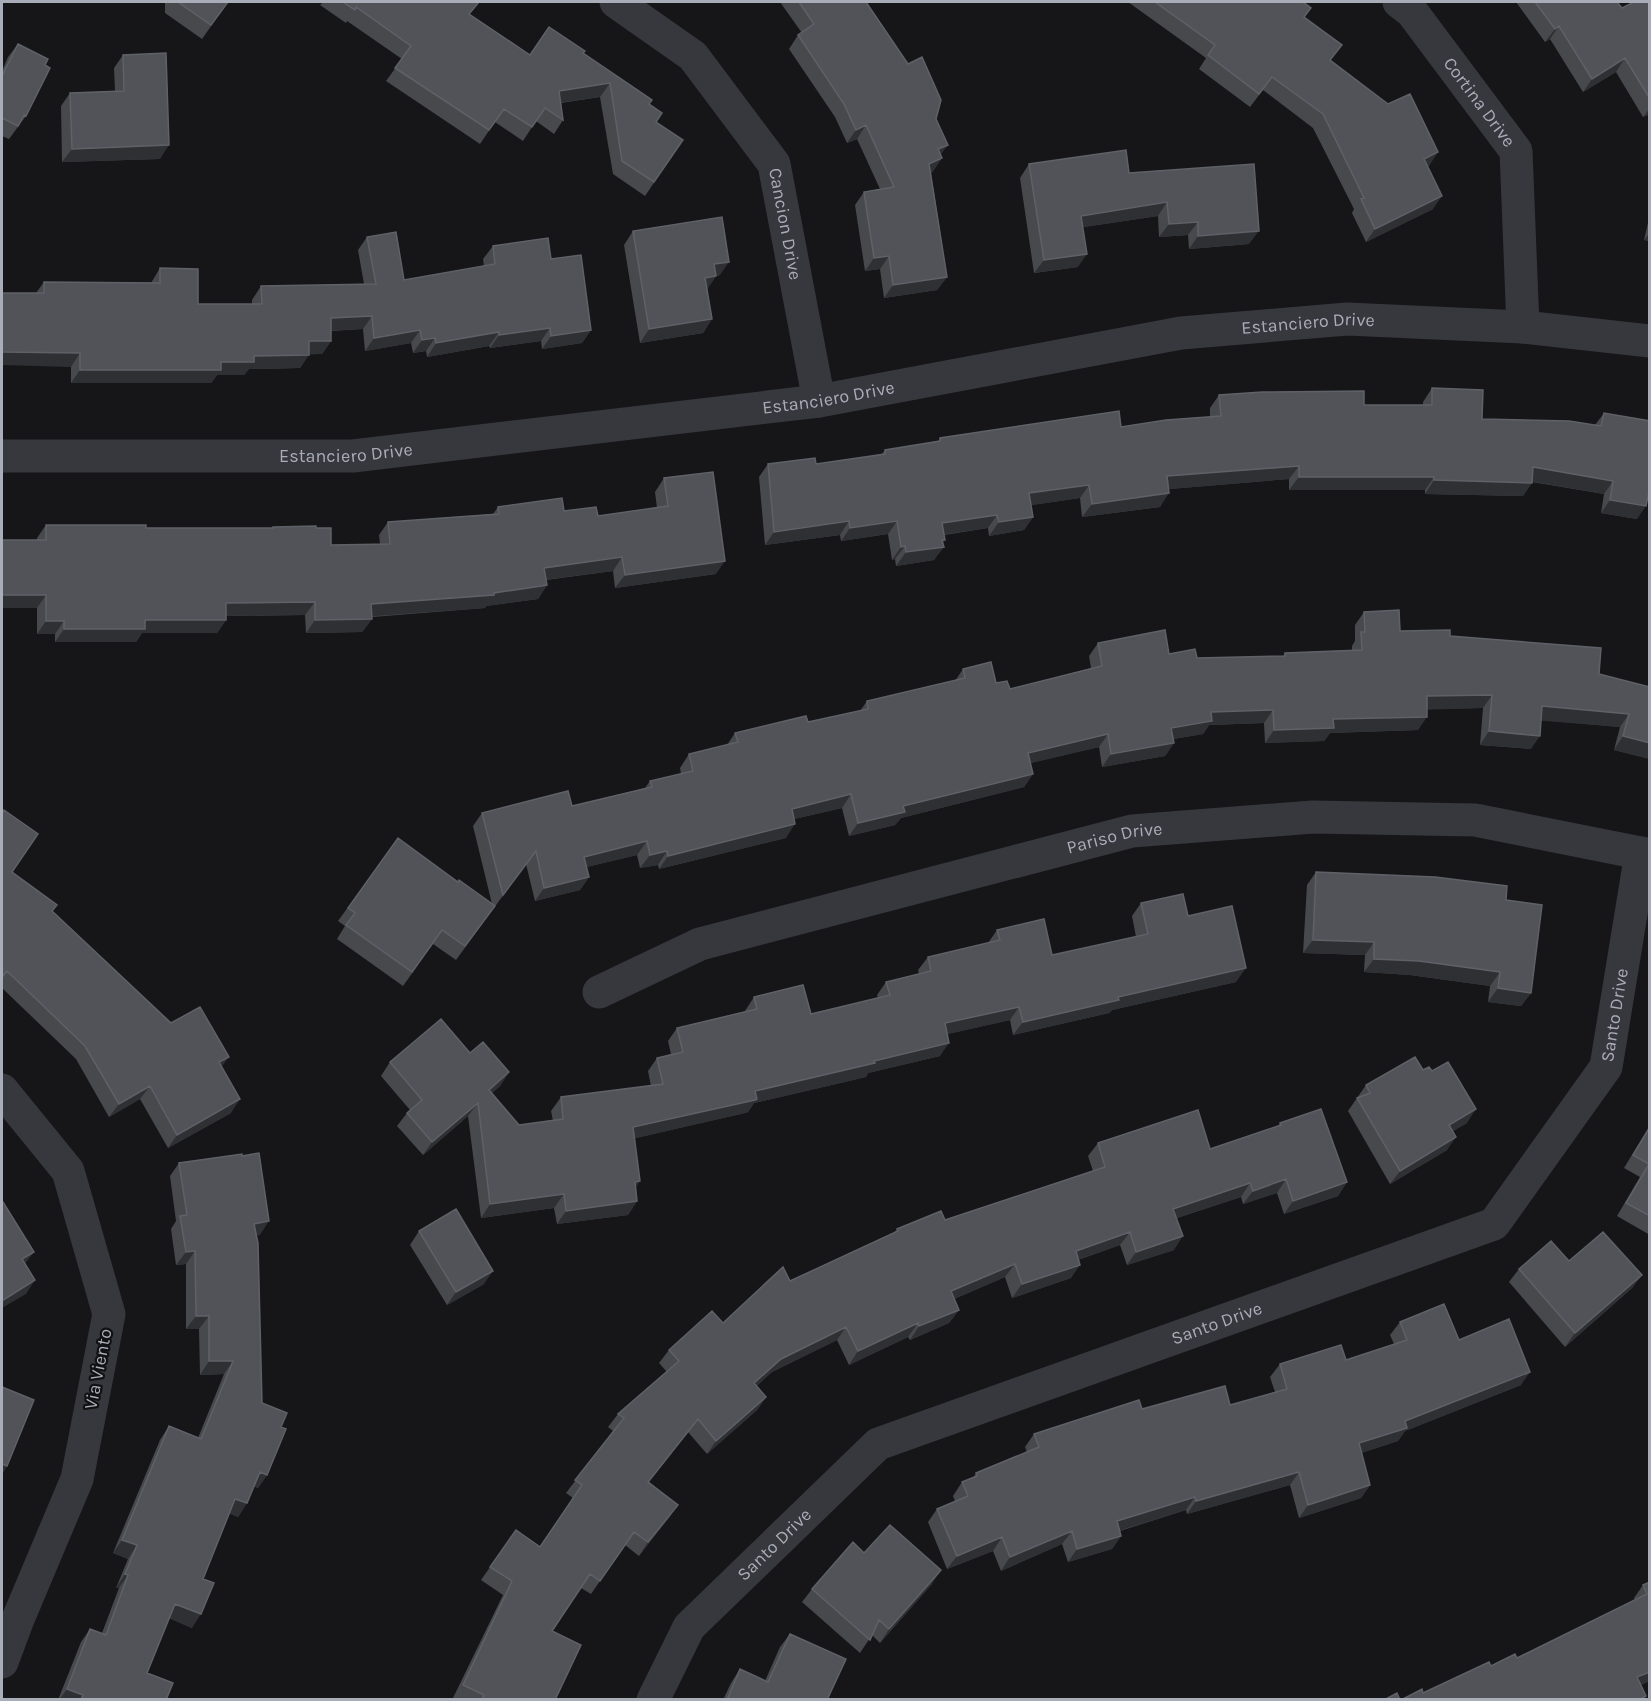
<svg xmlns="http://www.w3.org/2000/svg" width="1651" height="1701" font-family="Karla,sans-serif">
<rect width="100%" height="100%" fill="#161618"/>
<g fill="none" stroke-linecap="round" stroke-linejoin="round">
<g stroke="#37383d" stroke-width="33">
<path id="s1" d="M 616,2 L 693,56 L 774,164 L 819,401"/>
<path id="s2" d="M 1399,2 L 1412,12 L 1516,151 L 1523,327"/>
<path id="s3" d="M 599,992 L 700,944 L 1132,831 L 1313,817 L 1475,820 L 1650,855"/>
<path d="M 2,1090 L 68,1171 L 109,1314 L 77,1479 L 18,1619 L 2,1662"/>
<path id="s4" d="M 653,1700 L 689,1627 L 878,1444 L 1494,1224 L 1606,1067 L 1641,853"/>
</g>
<path stroke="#37383d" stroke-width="33" id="s5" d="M 2,456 L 353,456 L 819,401 L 1181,333 L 1347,319 L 1523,327 L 1650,341"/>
</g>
<path fill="#47494d" d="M 165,2 L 228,2 L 202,39 L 165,13 Z
M 323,2 L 479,2 L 469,15 L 530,55 L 583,53 L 649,104 L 656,122 L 683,140 L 645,196 L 613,174 L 600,97 L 561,103 L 563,120 L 554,134 L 536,121 L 523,141 L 495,122 L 480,144 L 386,81 L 402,59 L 347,21 L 346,23 L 320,5 Z
M 780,2 L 866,2 L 936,119 L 941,155 L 942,158 L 933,171 L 931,173 L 947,277 L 937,290 L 884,298 L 880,269 L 865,271 L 855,205 L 864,192 L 880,189 L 857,139 L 847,143 L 835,117 L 789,49 L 798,35 L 802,33 Z
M 1128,2 L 1303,2 L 1305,17 L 1331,61 L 1429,166 L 1427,166 L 1433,209 L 1366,242 L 1352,213 L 1354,209 L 1313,128 L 1263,90 L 1250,107 L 1199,69 L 1206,58 Z
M 1516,2 L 1617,2 L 1622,8 L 1650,2 L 1650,114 L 1643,117 L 1616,72 L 1583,92 L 1550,39 L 1545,42 Z
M 18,44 L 45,65 L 26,116 L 9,139 L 2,136 L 2,71 L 8,57 Z
M 123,55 L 160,159 L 62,162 L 61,106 L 70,93 L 115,91 L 114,68 Z
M 1029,164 L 1129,173 L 1249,244 L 1189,249 L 1188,235 L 1159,237 L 1158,216 L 1083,227 L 1078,267 L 1034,273 L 1020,178 Z
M 1650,214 L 1650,241 L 1644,240 Z
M 633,231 L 720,275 L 716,276 L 707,289 L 712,319 L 703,333 L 640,343 L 624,245 Z
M 367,237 L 404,280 L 484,266 L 483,259 L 493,246 L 551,259 L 591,330 L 582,343 L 542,349 L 541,341 L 490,348 L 489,346 L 427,357 L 426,351 L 413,353 L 411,343 L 365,351 L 363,329 L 331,331 L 331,341 L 322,354 L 309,354 L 300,368 L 249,369 L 244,375 L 217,375 L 211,383 L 71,383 L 71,367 L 36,293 L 44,282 L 151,283 L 160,268 L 198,304 L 252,304 L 252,300 L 261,286 L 364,284 L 358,250 Z
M 1432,388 L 1482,419 L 1595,425 L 1604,413 L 1650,421 L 1650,495 L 1637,519 L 1601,513 L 1604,494 L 1532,482 L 1523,496 L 1425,494 L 1425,490 L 1289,490 L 1289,479 L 1169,489 L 1160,507 L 1082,517 L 1080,498 L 1031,505 L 1033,517 L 1024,530 L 989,536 L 988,528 L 944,535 L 943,543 L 934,560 L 896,566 L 895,559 L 892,560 L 888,534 L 841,541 L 840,535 L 765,545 L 759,477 L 768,464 L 816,464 L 881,455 L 885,450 L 938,442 L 940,438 L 1121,427 L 1210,417 L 1210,408 L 1219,395 L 1364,405 L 1423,405 L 1423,402 Z
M 664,478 L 716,574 L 615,588 L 613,571 L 546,580 L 547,585 L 538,599 L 486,606 L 485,608 L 372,617 L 372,619 L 362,632 L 306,633 L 305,615 L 226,616 L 226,620 L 217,633 L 142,633 L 136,642 L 55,642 L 55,634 L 37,634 L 37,608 L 2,608 L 37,540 L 37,538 L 46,525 L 146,528 L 271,528 L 273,527 L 316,528 L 331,545 L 380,544 L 379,535 L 388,522 L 493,514 L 498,507 L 564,511 L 598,516 L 657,508 L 655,492 Z
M 1364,612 L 1400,631 L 1450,636 L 1650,687 L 1650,759 L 1614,750 L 1620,727 L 1541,720 L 1531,749 L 1480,745 L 1483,708 L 1427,709 L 1418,730 L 1330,733 L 1324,741 L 1265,743 L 1264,723 L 1209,725 L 1203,734 L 1173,739 L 1174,743 L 1165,756 L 1102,767 L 1099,747 L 1030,763 L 1033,774 L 1024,787 L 901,818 L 895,825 L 849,836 L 842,808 L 794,819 L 786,838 L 659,869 L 658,865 L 640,868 L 637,855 L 586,867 L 589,877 L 580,890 L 535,901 L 526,864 L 456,960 L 433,944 L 403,986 L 337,939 L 345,926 L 338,921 L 398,838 L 458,882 L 492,904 L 473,826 L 482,813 L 572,806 L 645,788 L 650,781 L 681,774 L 680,768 L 689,754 L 727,745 L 735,733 L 808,722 L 860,711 L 867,701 L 955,681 L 963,669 L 1010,689 L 1091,668 L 1089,656 L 1098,643 L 1197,658 L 1283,656 L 1285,653 L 1352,650 L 1352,646 L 1355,641 L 1355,625 Z
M 2,814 L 12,872 L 52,912 L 171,1023 L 221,1067 L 231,1113 L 168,1148 L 140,1099 L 109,1117 L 76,1059 L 2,988 Z
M 1316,872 L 1506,900 L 1531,993 L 1521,1006 L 1488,1002 L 1490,986 L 1410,975 L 1364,972 L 1365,955 L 1303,953 L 1307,885 Z
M 1141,903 L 1188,916 L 1236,982 L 1112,1010 L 1109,1013 L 1013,1035 L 1010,1020 L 947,1034 L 940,1056 L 868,1073 L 866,1077 L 754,1103 L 748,1112 L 745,1113 L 635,1138 L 635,1188 L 637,1201 L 628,1215 L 557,1224 L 554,1208 L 481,1218 L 468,1116 L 423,1155 L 397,1126 L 407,1113 L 410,1110 L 381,1076 L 390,1062 L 470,1053 L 509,1072 L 500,1086 L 492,1093 L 519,1125 L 553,1121 L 551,1111 L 561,1097 L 651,1086 L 648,1071 L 657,1058 L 671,1054 L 668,1041 L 677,1028 L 745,1012 L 745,1011 L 754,997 L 811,1014 L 878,998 L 877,995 L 886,982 L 919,974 L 918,970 L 928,957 L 988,943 L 997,930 L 1052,955 L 1136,937 L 1132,916 Z
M 1423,1070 L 1467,1123 L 1453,1131 L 1447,1150 L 1390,1184 L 1348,1111 L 1366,1085 Z
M 1280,1123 L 1347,1182 L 1338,1196 L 1284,1214 L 1277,1193 L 1243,1204 L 1241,1197 L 1177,1218 L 1174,1250 L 1127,1265 L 1120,1245 L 1078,1260 L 1071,1278 L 1012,1298 L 1005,1277 L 954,1299 L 959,1310 L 949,1323 L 910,1340 L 908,1337 L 849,1365 L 837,1340 L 772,1372 L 756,1386 L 766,1397 L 757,1410 L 707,1454 L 688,1432 L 649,1482 L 678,1505 L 639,1556 L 625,1545 L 591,1594 L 581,1588 L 552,1631 L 555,1700 L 456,1700 L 453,1698 L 503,1595 L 481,1580 L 516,1530 L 540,1546 L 573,1498 L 566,1493 L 613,1431 L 608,1427 L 618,1414 L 667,1372 L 659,1363 L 669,1350 L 723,1323 L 790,1281 L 894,1233 L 897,1229 L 945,1220 L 1093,1171 L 1088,1156 L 1098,1143 L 1210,1149 L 1278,1126 Z
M 1650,1125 L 1650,1235 L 1617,1216 L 1640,1177 L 1624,1168 Z
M 179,1163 L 260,1235 L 256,1235 L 262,1403 L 281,1427 L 267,1475 L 258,1488 L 254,1486 L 247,1503 L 238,1517 L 229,1513 L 203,1579 L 192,1628 L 169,1618 L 147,1673 L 166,1700 L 58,1700 L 81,1642 L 90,1629 L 102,1633 L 119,1588 L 116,1588 L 128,1559 L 113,1553 L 160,1440 L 169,1426 L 198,1438 L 224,1374 L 200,1375 L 199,1329 L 186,1329 L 186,1264 L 176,1265 L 171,1229 L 176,1221 L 170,1176 Z
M 419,1231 L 484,1284 L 447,1305 L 410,1245 Z
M 1519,1269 L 1642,1275 L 1632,1288 L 1565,1347 L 1509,1282 Z
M 1400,1322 L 1459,1340 L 1521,1385 L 1405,1431 L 1398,1441 L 1361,1453 L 1370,1485 L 1361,1498 L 1299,1518 L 1290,1485 L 1187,1514 L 1186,1510 L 1120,1531 L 1121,1536 L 1112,1549 L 1068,1562 L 1062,1544 L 1001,1571 L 993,1551 L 947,1569 L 928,1522 L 937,1509 L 955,1501 L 953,1496 L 962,1482 L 973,1478 L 976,1473 L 1027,1452 L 1025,1447 L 1034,1434 L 1142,1409 L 1230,1405 L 1275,1392 L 1270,1377 L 1280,1364 L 1346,1360 L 1394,1344 L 1390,1335 Z
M 864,1553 L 932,1584 L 880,1643 L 872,1635 L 860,1653 L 802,1602 L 812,1589 Z
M 1650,1582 L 1650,1681 L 1640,1685 L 1646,1696 L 1644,1700 L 1401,1700 L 1423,1693 L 1491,1666 L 1517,1658 L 1635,1600 L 1634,1598 L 1643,1585 Z
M 790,1634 L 827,1700 L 723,1700 L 731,1683 L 740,1669 L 765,1681 L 780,1647 Z"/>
<path fill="#2f3033" d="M 1559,26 L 1550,39 L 1545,42 L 1555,29 Z
M 1625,58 L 1616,72 L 1583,92 L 1592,79 Z
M 610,83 L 600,97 L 550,104 L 559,91 Z
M 1650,108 L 1650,114 L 1643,117 Z
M 866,125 L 857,139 L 847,143 L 856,130 Z
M 169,145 L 160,159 L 62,162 L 72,149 Z
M 948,145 L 938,158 L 938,149 Z
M 1438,152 L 1429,166 L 1414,173 L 1424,159 Z
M 942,158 L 933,171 L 920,178 L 929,164 Z
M 1442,196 L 1433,209 L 1366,242 L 1375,229 Z
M 1167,202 L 1158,216 L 1072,229 L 1081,216 Z
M 1198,222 L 1188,235 L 1159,237 L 1169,224 Z
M 1259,231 L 1249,244 L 1189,249 L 1198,236 Z
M 1650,233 L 1650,241 L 1644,240 Z
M 1087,254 L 1078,267 L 1034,273 L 1044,260 Z
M 889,256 L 880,269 L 865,271 L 874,258 Z
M 729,262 L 720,275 L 705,277 L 714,264 Z
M 716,276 L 707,290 L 705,278 Z
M 947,277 L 937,290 L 884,298 L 893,285 Z
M 372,316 L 363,329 L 322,331 L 331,318 Z
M 712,319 L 703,333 L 640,343 L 649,329 Z
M 550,328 L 541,341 L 490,348 L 499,335 Z
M 420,330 L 411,343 L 365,351 L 374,338 Z
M 591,330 L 582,343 L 542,349 L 551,336 Z
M 499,332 L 489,346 L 427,357 L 436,343 Z
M 435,338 L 426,351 L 413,353 L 422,340 Z
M 309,341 L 331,341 L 322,354 L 299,355 Z
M 2,352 L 80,353 L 71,367 L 2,365 Z
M 309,355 L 300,368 L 249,369 L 244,375 L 217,375 L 211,383 L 71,383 L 80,370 L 221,362 L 254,356 Z
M 1299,466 L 1289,479 L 1158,490 L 1167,476 Z
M 1533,467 L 1613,481 L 1604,494 L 1523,480 Z
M 1299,477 L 1434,477 L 1425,490 L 1289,490 Z
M 1434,480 L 1532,483 L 1523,496 L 1425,494 Z
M 1089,485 L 1080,498 L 1020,507 L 1029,493 Z
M 1169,493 L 1160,507 L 1082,517 L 1092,504 Z
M 1610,500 L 1646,506 L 1637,519 L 1601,513 Z
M 997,515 L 988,528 L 933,536 L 942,523 Z
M 1033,517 L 1024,530 L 989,536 L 999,522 Z
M 849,521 L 840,535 L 765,545 L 774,532 Z
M 897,521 L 888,534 L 841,541 L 850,528 Z
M 942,540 L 945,540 L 940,547 L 944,547 L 934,560 L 896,566 L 906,552 Z
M 905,546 L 895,559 L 892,560 L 901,547 Z
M 622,557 L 613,571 L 535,581 L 544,568 Z
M 725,561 L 716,574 L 615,588 L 625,575 Z
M 547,585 L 538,599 L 486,606 L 485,608 L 362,617 L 371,604 L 494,593 Z
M 2,595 L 46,595 L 37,608 L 2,608 Z
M 315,602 L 305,615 L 217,616 L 226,603 Z
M 372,619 L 362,632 L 306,633 L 315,620 Z
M 145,620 L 226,620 L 217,633 L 142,633 L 136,642 L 55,642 L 64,629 Z
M 46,621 L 64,621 L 55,634 L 37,634 Z
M 1492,695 L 1483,708 L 1418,710 L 1427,696 Z
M 1542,706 L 1629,714 L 1620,727 L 1533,720 Z
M 1273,710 L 1264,723 L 1209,725 L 1203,734 L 1162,741 L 1171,728 L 1211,712 Z
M 1427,717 L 1418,730 L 1330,733 L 1324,741 L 1265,743 L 1274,730 L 1333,719 Z
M 1489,731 L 1540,736 L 1531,749 L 1480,745 Z
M 1108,734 L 1099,747 L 1019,766 L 1028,753 Z
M 1623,736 L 1650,743 L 1650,759 L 1614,750 Z
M 1174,743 L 1165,756 L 1102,767 L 1111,754 Z
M 1033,774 L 1024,787 L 901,818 L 895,825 L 849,836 L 858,823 L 903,806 Z
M 851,794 L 842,808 L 782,822 L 792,809 Z
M 795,824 L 786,838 L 659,869 L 668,856 Z
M 647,841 L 637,855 L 575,870 L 584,857 Z
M 667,851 L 658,865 L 640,868 L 650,855 Z
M 589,877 L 580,890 L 535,901 L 544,888 Z
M 1313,940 L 1374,942 L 1365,955 L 1303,953 Z
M 1374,959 L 1419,961 L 1500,972 L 1490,986 L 1410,975 L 1364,972 Z
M 1246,968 L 1236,982 L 1112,1010 L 1109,1013 L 1013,1035 L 1023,1022 L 1118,997 Z
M 1498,988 L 1531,993 L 1521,1006 L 1488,1002 Z
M 1019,1007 L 1010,1020 L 935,1037 L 945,1023 Z
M 949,1043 L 940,1056 L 868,1073 L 866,1077 L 754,1103 L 748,1112 L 745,1113 L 624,1141 L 633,1127 L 755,1091 L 874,1061 Z
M 229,1057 L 219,1070 L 219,1062 Z
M 509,1072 L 500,1086 L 480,1103 L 489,1090 Z
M 150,1086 L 140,1099 L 109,1117 L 119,1104 Z
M 240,1099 L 231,1113 L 168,1148 L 177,1135 Z
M 478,1103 L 468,1116 L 423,1155 L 432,1142 Z
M 1476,1109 L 1467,1123 L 1440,1139 L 1449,1125 Z
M 1456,1137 L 1447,1150 L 1390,1184 L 1400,1171 Z
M 1286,1179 L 1277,1193 L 1243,1204 L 1253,1191 Z
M 640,1181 L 631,1195 L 635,1182 Z
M 1347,1182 L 1338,1196 L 1284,1214 L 1293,1201 Z
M 1250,1183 L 1241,1197 L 1164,1222 L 1173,1209 Z
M 564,1194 L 554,1208 L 481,1218 L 490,1204 Z
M 637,1201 L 628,1215 L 557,1224 L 566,1211 Z
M 269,1221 L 260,1235 L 244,1237 L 254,1224 Z
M 1130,1232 L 1120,1245 L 1066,1264 L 1076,1251 Z
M 1183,1236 L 1174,1250 L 1127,1265 L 1136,1252 Z
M 195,1251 L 186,1264 L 176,1265 L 186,1252 Z
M 34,1252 L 24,1265 L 22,1259 Z
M 1015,1264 L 1005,1277 L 942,1304 L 951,1291 Z
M 1080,1265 L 1071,1278 L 1012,1298 L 1022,1284 Z
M 493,1271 L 484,1284 L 447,1305 L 456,1292 Z
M 1642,1275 L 1632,1288 L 1565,1347 L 1575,1333 Z
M 35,1280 L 26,1294 L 2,1308 L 2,1301 Z
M 959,1310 L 949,1323 L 910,1340 L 919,1326 Z
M 196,1316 L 209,1316 L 199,1329 L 186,1329 Z
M 918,1323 L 908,1337 L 849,1365 L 858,1351 Z
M 846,1327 L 837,1340 L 772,1372 L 745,1397 L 754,1383 L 781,1359 Z
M 209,1361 L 233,1361 L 224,1374 L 200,1375 Z
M 1530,1372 L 1521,1385 L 1405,1431 L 1398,1441 L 1349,1457 L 1359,1443 L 1405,1421 Z
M 766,1397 L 757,1410 L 707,1454 L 716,1441 Z
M 698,1419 L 688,1432 L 639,1495 L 648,1482 Z
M 2,1464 L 7,1466 L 2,1475 Z
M 260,1472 L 267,1475 L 258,1488 L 250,1485 Z
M 1299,1472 L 1290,1485 L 1187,1514 L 1196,1501 Z
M 1370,1485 L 1361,1498 L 1299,1518 L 1308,1505 Z
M 1195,1497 L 1186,1510 L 1108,1534 L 1117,1521 Z
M 235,1499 L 247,1503 L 238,1517 L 225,1512 Z
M 678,1505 L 669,1518 L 639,1556 L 648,1542 Z
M 1072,1531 L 1062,1544 L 1001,1571 L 1010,1557 Z
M 1121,1536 L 1112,1549 L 1068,1562 L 1077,1549 Z
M 1002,1537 L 993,1551 L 947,1569 L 957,1556 Z
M 122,1540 L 137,1545 L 128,1559 L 113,1553 Z
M 941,1570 L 932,1584 L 880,1643 L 889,1629 Z
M 125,1574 L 128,1575 L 119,1588 L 116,1588 Z
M 175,1604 L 201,1614 L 192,1628 L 166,1617 Z
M 1650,1672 L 1650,1681 L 1627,1691 L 1637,1677 Z
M 67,1689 L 83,1695 L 79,1700 L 59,1700 Z"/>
<path fill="#525359" stroke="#5f6168" stroke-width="1.5" d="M 178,2 L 228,2 L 211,25 Z
M 343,2 L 479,2 L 469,14 L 530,55 L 549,27 L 585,51 L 583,53 L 652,100 L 649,104 L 662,113 L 656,122 L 683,140 L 654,182 L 622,161 L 610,83 L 559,91 L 563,120 L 545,108 L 532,127 L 504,109 L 489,130 L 395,68 L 411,46 L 356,7 L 355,10 Z
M 799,2 L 866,2 L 908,64 L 922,57 L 941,100 L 936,119 L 948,145 L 938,149 L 942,158 L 929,164 L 947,277 L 893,285 L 889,256 L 874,258 L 864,192 L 894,187 L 866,125 L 856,130 L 844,104 L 798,35 L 814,24 Z
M 1155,2 L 1303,2 L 1311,8 L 1304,17 L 1342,45 L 1330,60 L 1388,104 L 1410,94 L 1438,152 L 1424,159 L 1442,196 L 1375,229 L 1361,199 L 1364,198 L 1323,114 L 1272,77 L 1259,94 L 1208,55 L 1215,45 Z
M 1535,2 L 1617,2 L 1622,8 L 1634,2 L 1650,2 L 1650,99 L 1625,58 L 1592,79 L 1559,26 L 1555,29 Z
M 18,44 L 48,59 L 45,65 L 50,68 L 26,116 L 24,115 L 18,126 L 2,118 L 2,76 Z
M 166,53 L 169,145 L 72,149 L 70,93 L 124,91 L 123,55 Z
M 1126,150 L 1129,173 L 1254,164 L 1259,231 L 1198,236 L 1198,222 L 1169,224 L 1167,202 L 1081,216 L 1087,254 L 1044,260 L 1029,164 Z
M 722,217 L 729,262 L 714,264 L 716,276 L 705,278 L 712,319 L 649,329 L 633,231 Z
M 396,232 L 404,280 L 495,264 L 493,246 L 548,238 L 551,259 L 581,255 L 591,330 L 551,336 L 550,328 L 499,335 L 499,332 L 436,343 L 435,338 L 422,340 L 420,330 L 374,338 L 372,316 L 331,318 L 331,341 L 309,341 L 309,355 L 254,356 L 254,362 L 221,362 L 221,370 L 80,370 L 80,353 L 2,352 L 2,293 L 44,293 L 44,282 L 160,283 L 160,268 L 198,269 L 198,304 L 262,304 L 261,286 L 376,284 L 367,237 Z
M 1432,388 L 1483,390 L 1482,419 L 1569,421 L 1601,426 L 1604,413 L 1650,421 L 1650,487 L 1646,506 L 1610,500 L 1613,481 L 1533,467 L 1532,483 L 1434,480 L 1434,477 L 1299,477 L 1299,466 L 1167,476 L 1169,493 L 1092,504 L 1089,485 L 1029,493 L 1033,517 L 999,522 L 997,515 L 942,523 L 945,540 L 942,540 L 944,547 L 906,552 L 905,546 L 901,547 L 897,521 L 850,528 L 849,521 L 774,532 L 768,464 L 815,458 L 816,464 L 885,454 L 885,450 L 940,441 L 940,438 L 1119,411 L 1121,427 L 1166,420 L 1221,416 L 1219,395 L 1262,392 L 1364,391 L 1364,405 L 1432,405 Z
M 713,472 L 725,561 L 625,575 L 622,557 L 544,568 L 547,585 L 494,593 L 494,595 L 371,604 L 372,619 L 315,620 L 315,602 L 226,603 L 226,620 L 145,620 L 145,629 L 64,629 L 64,621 L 46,621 L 46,595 L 2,595 L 2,540 L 46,540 L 46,525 L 146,525 L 146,528 L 273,528 L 273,527 L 316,526 L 316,528 L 331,528 L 331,545 L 390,544 L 388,522 L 499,514 L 498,507 L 562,498 L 564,511 L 596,507 L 598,516 L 668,506 L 664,478 Z
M 1399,610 L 1400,631 L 1450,630 L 1450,636 L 1601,648 L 1599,674 L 1650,687 L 1650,743 L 1623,736 L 1629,714 L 1542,706 L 1540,736 L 1489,731 L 1492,695 L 1427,696 L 1427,717 L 1333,719 L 1334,728 L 1274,730 L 1273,710 L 1211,712 L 1212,721 L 1171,728 L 1174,743 L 1111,754 L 1108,734 L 1028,753 L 1033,774 L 903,806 L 905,812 L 858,823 L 851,794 L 792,809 L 795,824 L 668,856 L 667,851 L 650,855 L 647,841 L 584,857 L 589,877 L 544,888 L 536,851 L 503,895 L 482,813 L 568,791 L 572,806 L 652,787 L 650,781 L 693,771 L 689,754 L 738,742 L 735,733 L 806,716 L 808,722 L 868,709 L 867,701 L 965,678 L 963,669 L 991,662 L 996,683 L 1007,681 L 1010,689 L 1102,666 L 1098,643 L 1165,630 L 1169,654 L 1195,649 L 1197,658 L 1285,656 L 1285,653 L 1362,650 L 1361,632 L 1365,632 L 1364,612 Z
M 4,810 L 38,834 L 12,872 L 57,905 L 52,911 L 171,1023 L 200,1007 L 229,1057 L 219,1062 L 240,1099 L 177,1135 L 150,1086 L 119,1104 L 85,1046 L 7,971 L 3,976 L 2,974 L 2,814 Z
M 398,838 L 458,882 L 459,880 L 495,906 L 465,946 L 442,930 L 412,972 L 346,925 L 355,913 L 348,908 Z
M 1316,872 L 1435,877 L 1507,886 L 1506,900 L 1542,905 L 1531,993 L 1498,988 L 1500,972 L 1419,961 L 1374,959 L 1374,942 L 1313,940 Z
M 1183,894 L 1188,916 L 1232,906 L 1246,968 L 1118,997 L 1119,1000 L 1023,1022 L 1019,1007 L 945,1023 L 949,1043 L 874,1061 L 875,1063 L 755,1091 L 757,1099 L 755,1100 L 633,1127 L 640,1181 L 635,1182 L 637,1201 L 566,1211 L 564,1194 L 490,1204 L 478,1103 L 432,1142 L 407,1113 L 422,1100 L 390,1062 L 441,1019 L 470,1053 L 483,1042 L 509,1072 L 489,1090 L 519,1125 L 563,1119 L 561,1097 L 663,1084 L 657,1058 L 683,1052 L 677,1028 L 757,1009 L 754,997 L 803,985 L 811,1014 L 890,995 L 886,982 L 931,971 L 928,957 L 1000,940 L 997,930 L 1044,919 L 1052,955 L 1148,934 L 1141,903 Z
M 1415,1057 L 1423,1070 L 1429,1067 L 1432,1071 L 1448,1062 L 1476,1109 L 1449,1125 L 1456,1137 L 1400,1171 L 1357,1098 L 1370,1093 L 1366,1085 Z
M 1321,1109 L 1347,1182 L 1293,1201 L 1286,1179 L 1253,1191 L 1250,1183 L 1173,1209 L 1183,1236 L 1136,1252 L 1130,1232 L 1076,1251 L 1080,1265 L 1022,1284 L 1015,1264 L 951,1291 L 959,1310 L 919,1326 L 918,1323 L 858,1351 L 846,1327 L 781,1359 L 754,1383 L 766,1397 L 716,1441 L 698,1419 L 648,1482 L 678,1505 L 648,1542 L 634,1532 L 600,1581 L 590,1574 L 552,1631 L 581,1645 L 555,1700 L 541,1699 L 540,1700 L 482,1700 L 484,1695 L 463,1685 L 512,1581 L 490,1567 L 516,1530 L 540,1547 L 582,1485 L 575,1480 L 624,1418 L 618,1414 L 679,1361 L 669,1350 L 712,1311 L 723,1323 L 783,1267 L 790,1281 L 898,1231 L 897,1229 L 941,1211 L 945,1220 L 1105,1167 L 1098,1143 L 1198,1110 L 1210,1149 L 1281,1125 L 1280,1123 Z
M 1650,1127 L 1650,1216 L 1626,1203 L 1649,1164 L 1633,1155 Z
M 259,1153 L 269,1221 L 254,1224 L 258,1243 L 262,1403 L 287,1413 L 281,1427 L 286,1429 L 267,1475 L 260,1472 L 247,1503 L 235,1499 L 203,1579 L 214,1583 L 201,1614 L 175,1604 L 147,1673 L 173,1683 L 166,1700 L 81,1700 L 83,1695 L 67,1689 L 90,1629 L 106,1635 L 128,1575 L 125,1574 L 137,1545 L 122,1540 L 169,1426 L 201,1439 L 233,1361 L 209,1361 L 209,1316 L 196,1316 L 195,1251 L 186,1252 L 180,1216 L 187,1215 L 179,1163 L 242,1154 L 242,1156 Z
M 2,1202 L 3,1202 L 34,1252 L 22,1259 L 35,1280 L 2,1301 Z
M 456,1209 L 493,1271 L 456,1292 L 419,1231 Z
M 1603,1232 L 1642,1275 L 1575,1333 L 1519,1269 L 1551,1241 L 1569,1261 Z
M 1444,1304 L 1459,1340 L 1509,1319 L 1530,1372 L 1405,1421 L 1407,1428 L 1359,1443 L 1370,1485 L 1308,1505 L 1299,1472 L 1196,1501 L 1195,1497 L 1117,1521 L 1121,1536 L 1077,1549 L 1072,1531 L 1010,1557 L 1002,1537 L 957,1556 L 937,1509 L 968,1496 L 962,1482 L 977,1476 L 976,1473 L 1039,1447 L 1034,1434 L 1139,1400 L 1142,1409 L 1225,1386 L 1230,1405 L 1287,1389 L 1280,1364 L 1341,1345 L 1346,1360 L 1407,1340 L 1400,1322 Z
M 2,1387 L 34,1400 L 7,1466 L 2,1464 Z
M 890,1525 L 941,1570 L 889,1629 L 879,1620 L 870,1640 L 812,1589 L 853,1542 L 864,1553 Z
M 1650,1582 L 1650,1672 L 1637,1677 L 1646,1696 L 1639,1700 L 1401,1700 L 1422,1689 L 1423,1693 L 1489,1662 L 1491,1666 L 1515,1654 L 1517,1658 L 1647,1594 L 1643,1585 Z
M 790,1634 L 846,1659 L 827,1700 L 727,1700 L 740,1669 L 768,1682 Z
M 1397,1693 L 1400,1700 L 1384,1700 Z"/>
<g text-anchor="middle" stroke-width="4.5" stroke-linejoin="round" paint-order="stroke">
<g font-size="18" fill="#a8adb8" stroke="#111113">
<text dy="6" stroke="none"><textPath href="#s2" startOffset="129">Cortina Drive</textPath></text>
<text dy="6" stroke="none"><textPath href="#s1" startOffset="290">Cancion Drive</textPath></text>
<text dy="6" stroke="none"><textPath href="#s5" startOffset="1316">Estanciero Drive</textPath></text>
<text dy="6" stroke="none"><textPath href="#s5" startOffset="830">Estanciero Drive</textPath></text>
<text dy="6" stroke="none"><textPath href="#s5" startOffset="344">Estanciero Drive</textPath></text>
<text dy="6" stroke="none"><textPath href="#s3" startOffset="540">Pariso Drive</textPath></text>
<text dy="6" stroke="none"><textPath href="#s4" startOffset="1244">Santo Drive</textPath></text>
<text dy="6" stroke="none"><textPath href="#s4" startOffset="704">Santo Drive</textPath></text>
<text transform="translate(98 1369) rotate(-79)" y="6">Via Viento</text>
<text dy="6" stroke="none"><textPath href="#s4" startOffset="200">Santo Drive</textPath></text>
</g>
</g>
<rect width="1651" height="1701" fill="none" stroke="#a8adb8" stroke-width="6"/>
</svg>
